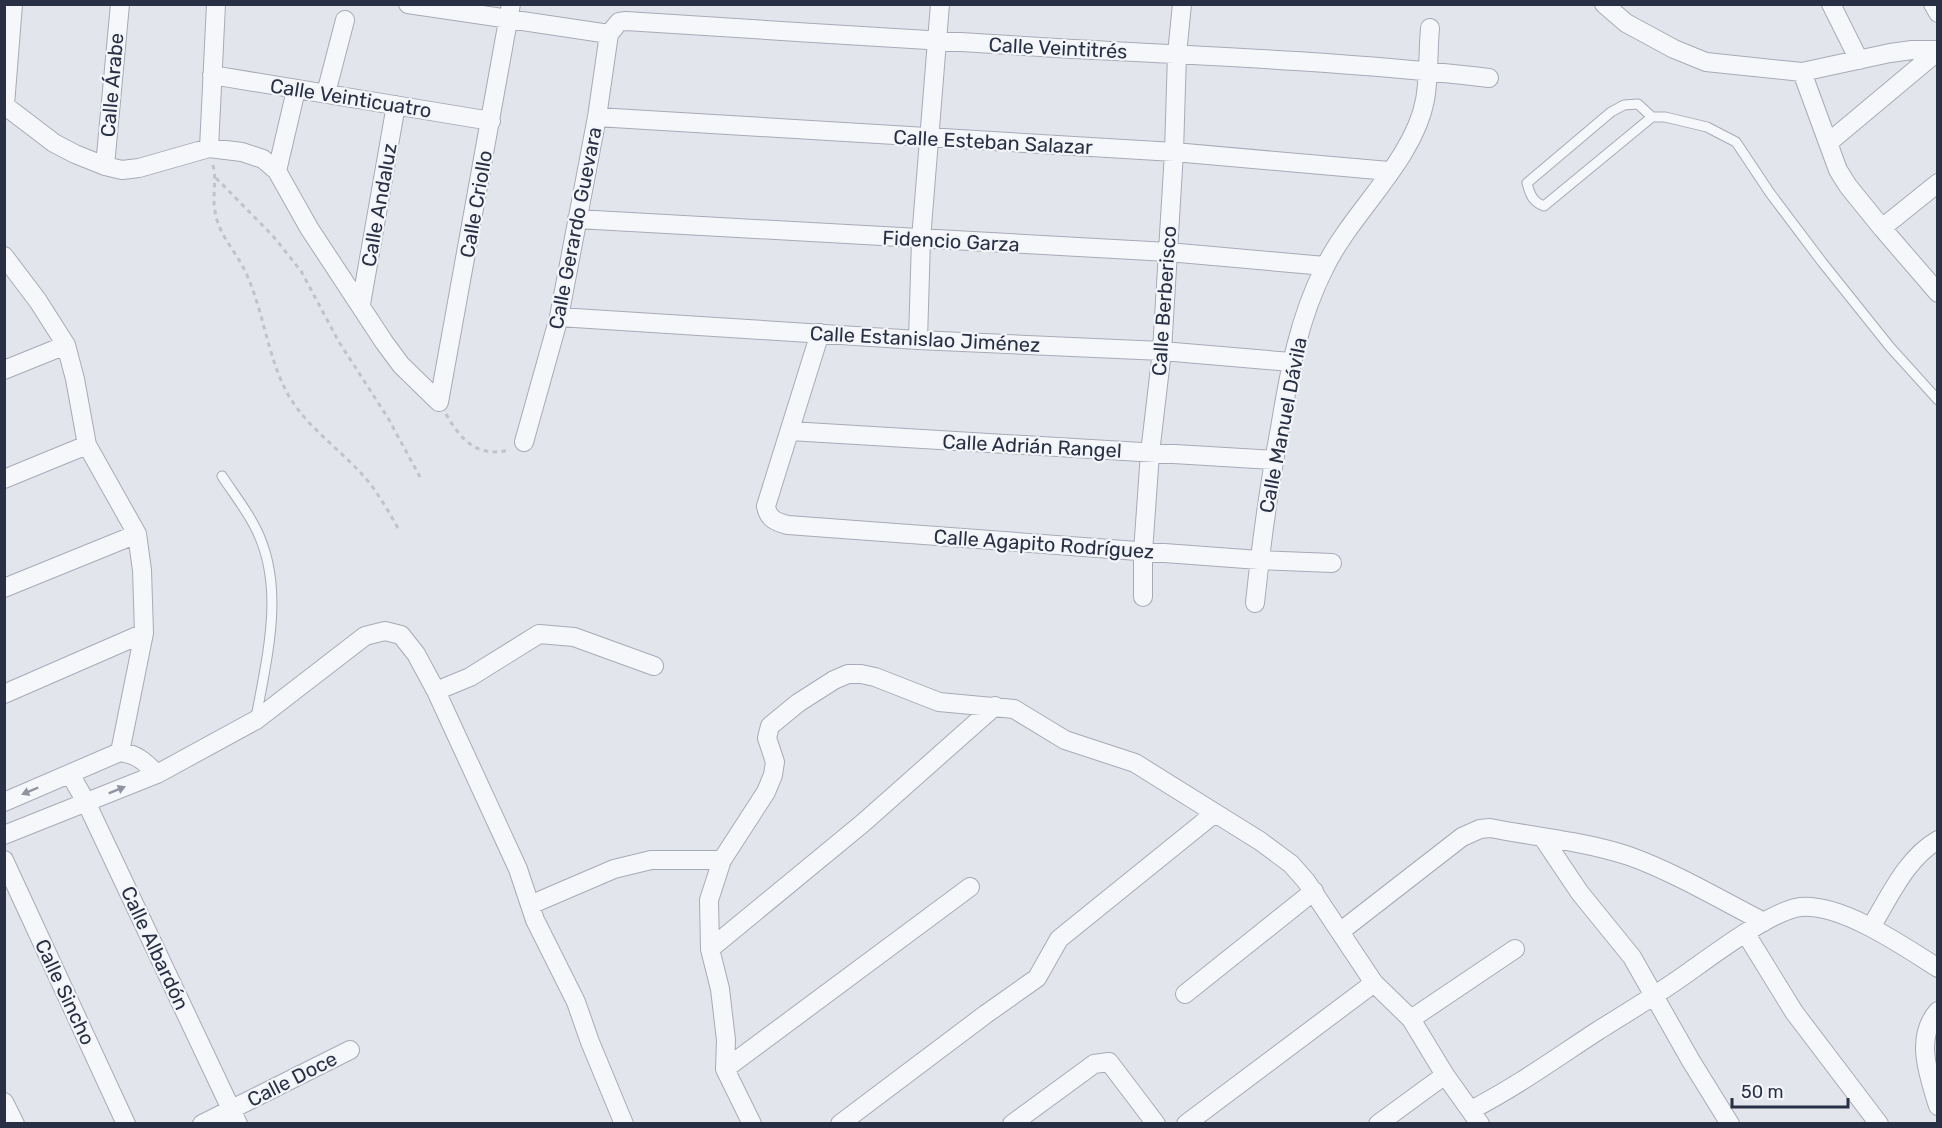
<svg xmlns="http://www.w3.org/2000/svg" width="1942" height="1128" font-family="Rubik,sans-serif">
<rect width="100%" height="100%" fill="#e3e5ec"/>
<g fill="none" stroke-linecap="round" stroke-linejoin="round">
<g stroke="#a7abb7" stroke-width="11">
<path id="lane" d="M 1652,117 L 1638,104 L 1624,105 L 1611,112 L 1527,183 C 1530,195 1533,202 1544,206 L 1652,117 L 1665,117 L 1707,127 L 1736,142 L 1770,193 L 1822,262 L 1890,347 L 1938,400
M 222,476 C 233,493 246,509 255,527 C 286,586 267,656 256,718"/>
</g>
<g stroke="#a7abb7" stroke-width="20">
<path id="street" d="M 408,4 L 609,34
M 1604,4 L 1626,23 L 1674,49 L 1706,62 L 1802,72 L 1890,53 L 1912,50 L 1938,50
M 1831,4 L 1859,60
M 1933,4 L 1938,13
M 1802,72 L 1838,170 L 1848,186 L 1882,228 L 1938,293
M 212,75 L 491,121
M 326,93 L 345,20
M 4,105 L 54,143 L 75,154 L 105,166 L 122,170 L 139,168 L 209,148 L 242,152 L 263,159 L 277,171 L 309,228 L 384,342 L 401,365 L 439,402
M 5,105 L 13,4
M 597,117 L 1174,152 L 1389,171
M 1828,143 L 1938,51
M 209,148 L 216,4
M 105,166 L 120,4
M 277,171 L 296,90
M 577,219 L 1168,252 L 1325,266
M 1882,228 L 1938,183
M 4,256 L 38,301 L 66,345 L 75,379 L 87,445 L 137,534 L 142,570 L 144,633 L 120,752
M 361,304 L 396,105
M 559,317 L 918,340 L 1162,351 L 1291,362
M 820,333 L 766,506 C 768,519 776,522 788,525 L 1259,560 L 1332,563
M 918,340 L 921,239 L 940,4
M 4,370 L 66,345
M 439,402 L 511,4
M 790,431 L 1274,460
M 524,442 L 559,317 L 597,117 L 609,34 L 619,22 L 626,21 C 775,30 924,41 1073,49 C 1212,56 1351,62 1489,78
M 4,479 L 87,445
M 4,588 L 137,534
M 1143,597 L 1143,552 L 1150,453 L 1162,351 L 1174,152 L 1177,54 L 1182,4
M 1255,603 C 1261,545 1269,486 1280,428 C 1289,373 1299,317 1325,267 C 1351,213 1414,160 1425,100 C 1429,78 1428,51 1430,28
M 436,691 L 470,677 L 539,634 L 574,637 L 654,666
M 4,694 L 144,633
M 70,774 L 86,802 L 238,1124
M 4,802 L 120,752 C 137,754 145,762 157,774
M 4,835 L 157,774 L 256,720 L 365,636 L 385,631 L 401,635 L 416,654 L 436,691 L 518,869 L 535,920 L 576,1002 L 590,1042 L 624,1124
M 1543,838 L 1580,893 L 1632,957 L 1691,1061 L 1730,1124
M 4,860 L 126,1124
M 530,905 L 614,869 L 651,860 L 722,860
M 1871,927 C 1889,898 1906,858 1938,840
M 1341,931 L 1462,837 L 1480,829 L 1490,828 C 1536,837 1584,841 1629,856 C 1674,872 1721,900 1764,922
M 1746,934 L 1794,1012 L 1879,1124
M 710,949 L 863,823 L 995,706
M 1185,994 L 1314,891
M 1938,1011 C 1914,1038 1929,1076 1938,1106
M 1411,1019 L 1515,949
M 725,1069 L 970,887
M 4,1102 L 15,1124
M 1471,1110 C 1516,1087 1556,1058 1599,1030 C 1625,1014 1651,998 1676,981 C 1704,962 1770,910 1801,907 C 1843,904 1903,946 1938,968
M 202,1124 L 350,1050
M 752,1124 L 725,1069 L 726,1040 L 720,989 L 710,949 L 709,900 L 722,860 L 766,792 L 773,775 L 775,762 L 767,738 L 770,726 L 798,703 L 834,680 L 848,674 L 861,674 L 875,677 L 939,702 L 1014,709 L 1065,740 L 1135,763 L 1260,841 L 1291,864 L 1306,881 L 1374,983 L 1411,1019 L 1445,1075 L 1480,1124
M 840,1124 L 986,1014 L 1037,978 L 1059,939 L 1215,813
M 1012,1124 L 1094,1064 L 1109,1062 L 1156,1124
M 1186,1124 L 1374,983
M 1378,1124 L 1445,1075"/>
</g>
<path stroke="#c1c3cb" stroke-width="3" stroke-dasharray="4.5 4.5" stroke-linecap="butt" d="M 213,165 C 217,181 212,195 215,211 C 218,233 233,248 243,267 C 266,311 267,369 297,408 C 314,431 338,449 358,470 C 375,487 387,509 399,530
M 216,178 L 273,236 L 301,271 L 339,342 L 388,418 L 420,477
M 446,414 C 461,440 477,458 509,450"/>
<use href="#lane" stroke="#f6f7fa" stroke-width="9"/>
<use href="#street" stroke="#f6f7fa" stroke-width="18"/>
</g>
<defs><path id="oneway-solid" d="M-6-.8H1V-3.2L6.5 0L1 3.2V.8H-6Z" transform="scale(1.5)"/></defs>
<g fill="#9094a0">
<use href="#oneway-solid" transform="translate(117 790) rotate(-22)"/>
<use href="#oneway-solid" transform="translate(30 791) rotate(157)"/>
</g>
<g text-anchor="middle" stroke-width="4.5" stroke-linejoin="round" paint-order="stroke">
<g font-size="20" fill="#293045" stroke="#f3f5f9">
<text transform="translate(1058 48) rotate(3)" y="7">Calle Veintitrés</text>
<text transform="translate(112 85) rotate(-85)" y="7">Calle Árabe</text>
<text transform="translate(351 98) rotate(9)" y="7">Calle Veinticuatro</text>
<text transform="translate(993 142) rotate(3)" y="7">Calle Esteban Salazar</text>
<text transform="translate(476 204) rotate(-80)" y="7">Calle Criollo</text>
<text transform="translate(379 205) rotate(-80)" y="7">Calle Andaluz</text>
<text transform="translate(575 228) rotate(-79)" y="7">Calle Gerardo Guevara</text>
<text transform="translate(951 241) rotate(3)" y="7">Fidencio Garza</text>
<text transform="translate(1164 301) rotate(-86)" y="7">Calle Berberisco</text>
<text transform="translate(925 339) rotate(3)" y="7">Calle Estanislao Jiménez</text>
<text transform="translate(1283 425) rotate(-79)" y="7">Calle Manuel Dávila</text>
<text transform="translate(1032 446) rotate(3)" y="7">Calle Adrián Rangel</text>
<text transform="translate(1044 544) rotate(4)" y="7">Calle Agapito Rodríguez</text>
<text transform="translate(155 948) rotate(65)" y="7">Calle Albardón</text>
<text transform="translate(65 992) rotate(65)" y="7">Calle Sincho</text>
<text transform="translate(292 1079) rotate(-27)" y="7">Calle Doce</text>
</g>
</g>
<rect width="1942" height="1128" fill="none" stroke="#293045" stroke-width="12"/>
<path d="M1732 1098v9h116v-9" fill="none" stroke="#293045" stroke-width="3"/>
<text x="1741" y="1098" font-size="18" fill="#293045" stroke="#f3f5f9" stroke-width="4.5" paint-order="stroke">50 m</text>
</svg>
